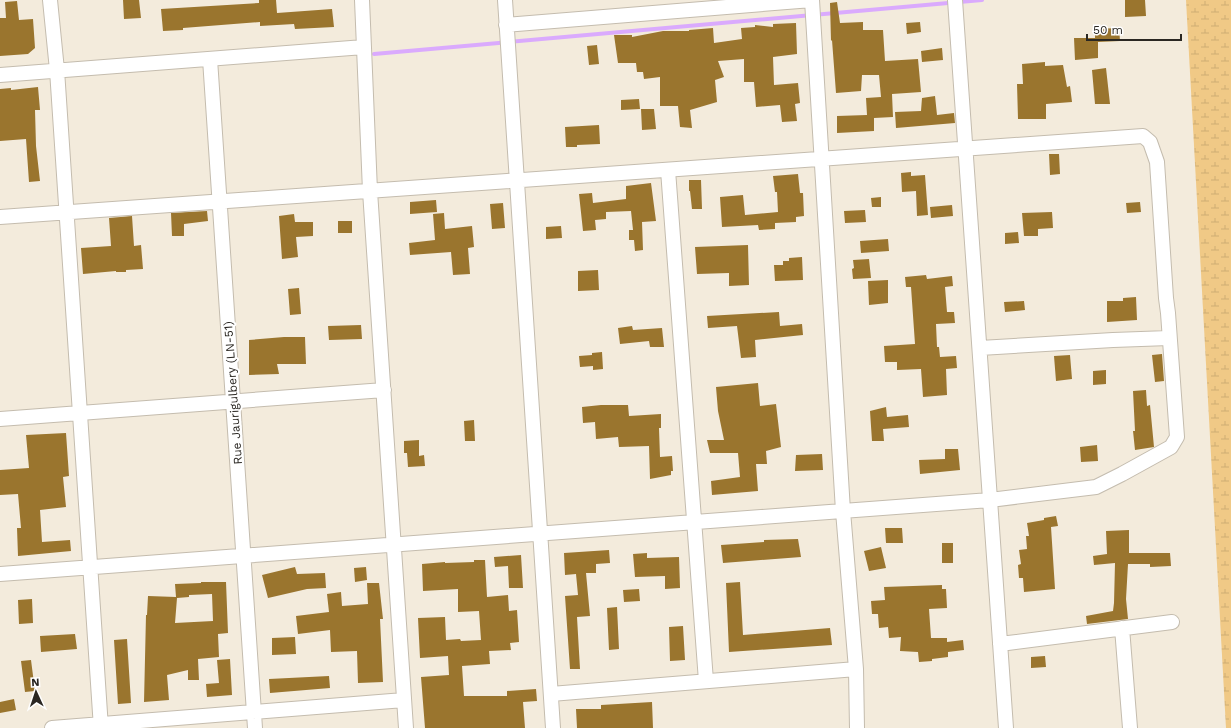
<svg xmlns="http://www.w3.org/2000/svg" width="1231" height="728" font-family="'Work Sans',sans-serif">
<defs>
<pattern id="wetland-marsh" width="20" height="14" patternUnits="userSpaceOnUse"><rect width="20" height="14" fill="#f0c986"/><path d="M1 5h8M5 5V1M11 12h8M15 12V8" fill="none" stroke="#cead73"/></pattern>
</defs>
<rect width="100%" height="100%" fill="#f3ebdc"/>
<path fill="url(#wetland-marsh)" d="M 1186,0 L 1231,0 L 1231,728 L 1226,728 Z"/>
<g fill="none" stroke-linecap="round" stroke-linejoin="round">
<path stroke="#daaafd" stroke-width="4" d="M 374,54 L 982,0"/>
</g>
<path fill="#9a752e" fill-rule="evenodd" d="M 123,0 L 139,0 L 141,18 L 124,19 Z
M 259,0 L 276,0 L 277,13 L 332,9 L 334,27 L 295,29 L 294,24 L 260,26 L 260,22 L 183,28 L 183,30 L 163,31 L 161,9 L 259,3 Z
M 1125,0 L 1145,0 L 1146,16 L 1125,17 Z
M 17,1 L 19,20 L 33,19 L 35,48 L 28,54 L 0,56 L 0,18 L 6,18 L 5,2 Z
M 837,2 L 840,23 L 863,22 L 863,30 L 883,30 L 885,61 L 918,59 L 921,92 L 892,94 L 893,117 L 874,118 L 874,131 L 837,133 L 837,116 L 867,115 L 866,98 L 881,97 L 879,75 L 862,75 L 861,91 L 836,93 L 832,40 L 831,41 L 830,3 Z
M 920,22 L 921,32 L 907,34 L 906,23 Z
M 796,23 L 797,54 L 773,57 L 774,85 L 798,83 L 800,103 L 795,104 L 797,121 L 782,122 L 780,105 L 756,107 L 754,82 L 744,82 L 744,59 L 718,61 L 724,77 L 715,80 L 717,102 L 690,110 L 692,128 L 680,127 L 678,106 L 660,106 L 660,77 L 644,79 L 643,72 L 637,72 L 636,63 L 618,63 L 614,35 L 632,35 L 632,37 L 663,31 L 689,31 L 689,30 L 713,28 L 714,43 L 742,39 L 741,28 L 755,27 L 755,25 L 773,27 L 773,24 Z
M 1119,28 L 1120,41 L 1098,42 L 1098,58 L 1075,60 L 1074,38 L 1095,38 L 1095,29 Z
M 597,45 L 599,64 L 589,65 L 587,46 Z
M 942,48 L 943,60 L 922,62 L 921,51 Z
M 1045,62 L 1045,66 L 1063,65 L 1067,87 L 1070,86 L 1072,102 L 1046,104 L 1046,119 L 1018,119 L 1017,84 L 1023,84 L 1022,64 Z
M 1106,68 L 1110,104 L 1095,104 L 1092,70 Z
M 38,87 L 40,110 L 35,110 L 36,146 L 40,181 L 29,182 L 26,139 L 0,141 L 0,89 L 11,88 L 11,90 Z
M 935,96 L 937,115 L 954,113 L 955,123 L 896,128 L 895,112 L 921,111 L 922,98 Z
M 639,99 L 640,109 L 621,110 L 621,100 Z
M 641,109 L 654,109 L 656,129 L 642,130 Z
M 599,125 L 600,144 L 577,145 L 577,147 L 566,147 L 565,127 Z
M 1049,154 L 1059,154 L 1060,174 L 1050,175 Z
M 911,172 L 911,176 L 925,175 L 928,215 L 917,216 L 916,191 L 902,192 L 901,173 Z
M 798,174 L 800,193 L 803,193 L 804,216 L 796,217 L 796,222 L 775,223 L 775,229 L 759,230 L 758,225 L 722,227 L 720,197 L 743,195 L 745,215 L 778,212 L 777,192 L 775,192 L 773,176 Z
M 689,180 L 701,180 L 702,209 L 692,209 L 690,191 L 689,191 Z
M 651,183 L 656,221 L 642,222 L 643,250 L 635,251 L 634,240 L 629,240 L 629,230 L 633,230 L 631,211 L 606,212 L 606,219 L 595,220 L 596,230 L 583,231 L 579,194 L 592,193 L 593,203 L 626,199 L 626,186 Z
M 881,197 L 881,207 L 872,207 L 871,198 Z
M 436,200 L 437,212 L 410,214 L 410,202 Z
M 1140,202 L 1141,212 L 1127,213 L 1126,203 Z
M 503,203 L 505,228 L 492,229 L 490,204 Z
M 952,205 L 953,216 L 931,218 L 930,207 Z
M 865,210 L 866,222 L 845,223 L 844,211 Z
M 207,211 L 208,221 L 184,224 L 184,236 L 172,236 L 171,213 Z
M 1052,212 L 1053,228 L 1038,229 L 1038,236 L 1024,236 L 1022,213 Z
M 444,213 L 445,229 L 472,226 L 474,247 L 468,248 L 470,274 L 453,275 L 451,252 L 410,255 L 409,243 L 435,240 L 433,214 Z
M 294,214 L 295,222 L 313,222 L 313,236 L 296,237 L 298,257 L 282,259 L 279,216 Z
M 132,216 L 134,246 L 141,245 L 143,269 L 126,270 L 126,272 L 116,272 L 116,271 L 83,274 L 81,248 L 111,246 L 109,218 Z
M 338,221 L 352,221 L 352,233 L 338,233 Z
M 561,226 L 562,238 L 546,239 L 546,227 Z
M 1018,232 L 1019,243 L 1005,244 L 1005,233 Z
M 888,239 L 889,251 L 861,253 L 860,241 Z
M 748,245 L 749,285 L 729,286 L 729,273 L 697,274 L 695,247 Z
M 802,257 L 803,280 L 775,281 L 774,265 L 783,265 L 783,261 L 789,261 L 789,258 Z
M 869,259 L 871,278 L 853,279 L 852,269 L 854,268 L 853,260 Z
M 598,270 L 599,290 L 578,291 L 578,271 Z
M 926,275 L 927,279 L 952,276 L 953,286 L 945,287 L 947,312 L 954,312 L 955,323 L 936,324 L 937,347 L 939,347 L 940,357 L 956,356 L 957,368 L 946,369 L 947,395 L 923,397 L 921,369 L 897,370 L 897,362 L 885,362 L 884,346 L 915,344 L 911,287 L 906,287 L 905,277 Z
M 888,280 L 888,303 L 869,305 L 868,281 Z
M 299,288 L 301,314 L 290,315 L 288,289 Z
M 1136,297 L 1137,320 L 1107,322 L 1107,301 L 1123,301 L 1123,298 Z
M 1024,301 L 1025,310 L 1005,312 L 1004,302 Z
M 779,312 L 780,326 L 802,324 L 803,335 L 755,340 L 756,357 L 741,358 L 737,326 L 708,328 L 707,316 Z
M 361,325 L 362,339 L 329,340 L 328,326 Z
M 632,326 L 633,330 L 662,328 L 664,347 L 650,347 L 649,341 L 620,344 L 618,328 Z
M 284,337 L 305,337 L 306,364 L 277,364 L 279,374 L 249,375 L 249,340 Z
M 602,352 L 603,369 L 593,370 L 593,366 L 580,367 L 579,356 L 592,355 L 592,353 Z
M 1162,354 L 1164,381 L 1155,382 L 1152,355 Z
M 1070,355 L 1072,379 L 1056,381 L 1054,356 Z
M 1106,370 L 1106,384 L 1093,385 L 1093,371 Z
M 758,383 L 760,406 L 776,404 L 781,447 L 766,451 L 767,464 L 756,464 L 758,491 L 712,495 L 711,481 L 740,477 L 738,453 L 710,453 L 707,440 L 724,440 L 718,411 L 716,387 Z
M 1146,390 L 1147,406 L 1150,405 L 1154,447 L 1135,450 L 1133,431 L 1135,431 L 1133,391 Z
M 601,405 L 628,405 L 629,416 L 661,414 L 661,428 L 659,428 L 660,457 L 672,456 L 673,471 L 671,471 L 671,475 L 650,479 L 649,446 L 619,447 L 618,437 L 596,439 L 595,422 L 583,423 L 582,407 Z
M 886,407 L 887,417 L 908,415 L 909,427 L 883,429 L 884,441 L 872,441 L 870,411 Z
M 474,420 L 475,441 L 465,441 L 464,421 Z
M 66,433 L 69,476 L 63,477 L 66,507 L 40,510 L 42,542 L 70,540 L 71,551 L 18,556 L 17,528 L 21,528 L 18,494 L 0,495 L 0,470 L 29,468 L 26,435 Z
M 419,440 L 419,456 L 424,455 L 425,466 L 408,467 L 407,453 L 404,453 L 404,441 Z
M 1097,445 L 1098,461 L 1081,462 L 1080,447 Z
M 945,449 L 958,449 L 960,470 L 920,474 L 919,460 L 945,459 Z
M 822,454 L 823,470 L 795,471 L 796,455 Z
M 1056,516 L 1058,526 L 1051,527 L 1055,589 L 1024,592 L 1023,578 L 1019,578 L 1018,565 L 1021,564 L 1019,550 L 1027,549 L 1026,536 L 1029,536 L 1027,523 L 1044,520 L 1044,518 Z
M 885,528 L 902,528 L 903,543 L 886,543 Z
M 1129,530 L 1129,553 L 1170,553 L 1171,566 L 1150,567 L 1150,564 L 1128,564 L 1126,599 L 1128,619 L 1087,624 L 1086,616 L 1113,611 L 1114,603 L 1115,563 L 1094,565 L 1093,556 L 1107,554 L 1106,531 Z
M 798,539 L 801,557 L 723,563 L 721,545 L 764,542 L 764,540 Z
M 942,543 L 953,543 L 953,563 L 942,563 Z
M 881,547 L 886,568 L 869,571 L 864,551 Z
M 609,550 L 610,563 L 596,564 L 596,573 L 586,573 L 590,616 L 577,617 L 580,669 L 570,669 L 565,596 L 578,595 L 576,574 L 565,575 L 564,553 Z
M 647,553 L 647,558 L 679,557 L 680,588 L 665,589 L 665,576 L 635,577 L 633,554 Z
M 521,555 L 523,588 L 509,588 L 508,566 L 495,567 L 494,557 Z
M 474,560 L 485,560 L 487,597 L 508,595 L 509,611 L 517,610 L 519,642 L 510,643 L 511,650 L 489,651 L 490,664 L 462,666 L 464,696 L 507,696 L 507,691 L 536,689 L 537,701 L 523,702 L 525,728 L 425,728 L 421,677 L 449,675 L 448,656 L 420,658 L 418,618 L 445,617 L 446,640 L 460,639 L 461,641 L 481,640 L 479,611 L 458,612 L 458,589 L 423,591 L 422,564 L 445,562 L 445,563 L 474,562 Z
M 295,567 L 297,574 L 325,573 L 326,588 L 307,589 L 268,598 L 262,575 Z
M 366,567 L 367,580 L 355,582 L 354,568 Z
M 201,582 L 226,582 L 228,633 L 218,634 L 219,657 L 198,659 L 199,680 L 188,680 L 188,670 L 167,675 L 169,700 L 144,702 L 146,615 L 147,615 L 148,596 L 176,597 L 175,584 L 201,583 ZM 212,594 L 213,621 L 175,623 L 177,598 L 189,597 L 189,595 Z
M 740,582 L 743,635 L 830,628 L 832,645 L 729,652 L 726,583 Z
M 367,583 L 379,583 L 383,619 L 380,619 L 383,682 L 358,683 L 357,651 L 331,652 L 330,630 L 298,634 L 296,616 L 329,612 L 327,594 L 341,592 L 342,606 L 368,604 Z
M 942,585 L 942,589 L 946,589 L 947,608 L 929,609 L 931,638 L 947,638 L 947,642 L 963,640 L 964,650 L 948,652 L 948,657 L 932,659 L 932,661 L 919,662 L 918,652 L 900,651 L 901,637 L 889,638 L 888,627 L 879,628 L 878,614 L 872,614 L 871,601 L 885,600 L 884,587 Z
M 639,589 L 640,601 L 624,602 L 623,590 Z
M 32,599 L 33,623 L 19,624 L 18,600 Z
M 617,607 L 619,649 L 609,650 L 607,608 Z
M 683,626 L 685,660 L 670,661 L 669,627 Z
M 75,634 L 77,649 L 41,652 L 40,636 Z
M 295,637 L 296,654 L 272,655 L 272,638 Z
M 127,639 L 131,703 L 118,704 L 114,640 Z
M 1045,656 L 1046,667 L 1031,668 L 1031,657 Z
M 230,659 L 232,695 L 207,697 L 206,684 L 219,683 L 217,660 Z
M 31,660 L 35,691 L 25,692 L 21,661 Z
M 329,676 L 330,688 L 270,693 L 269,679 Z
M 14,699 L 16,710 L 0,713 L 0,702 Z
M 652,702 L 653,728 L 577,728 L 576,709 L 601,709 L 601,705 Z"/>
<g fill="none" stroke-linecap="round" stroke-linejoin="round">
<g stroke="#c4bcae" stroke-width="16">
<path id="minor" d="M 50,0 L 57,70 L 101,728
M 362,0 L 370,191 L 406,728
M 505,0 L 553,728
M 812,0 L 843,511 L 856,669 L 857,728
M 955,0 L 1006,728
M 506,25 L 812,0
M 210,59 L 255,728
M 0,75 L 364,47
M 668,170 L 706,681
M 0,217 L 1143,136 L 1150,142 L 1157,162 L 1166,298 L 1168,313 L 1177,437 L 1171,447 L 1122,474 L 1096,487 L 990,500 L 0,574
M 980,348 L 1113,340 L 1169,338
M 0,419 L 384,390
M 1122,628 L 1130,728
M 1000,644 L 1172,622
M 551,694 L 856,669
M 52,728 L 404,700"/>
</g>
<use href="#minor" stroke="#fff" stroke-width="14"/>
</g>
<g text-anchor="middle" stroke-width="4" stroke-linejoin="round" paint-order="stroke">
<g font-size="12" fill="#2a2722" stroke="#fff">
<text transform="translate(233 393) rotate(-94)" y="4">Rue Jaurigulbery (LN-51)</text>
</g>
</g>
<g transform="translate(36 692) rotate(357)" stroke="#ffffff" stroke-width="3" paint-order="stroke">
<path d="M0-3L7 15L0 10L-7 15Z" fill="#2a2722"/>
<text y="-6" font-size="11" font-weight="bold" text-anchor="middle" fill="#2a2722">N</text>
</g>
<path d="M1087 34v6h94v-6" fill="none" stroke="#2a2722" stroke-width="2"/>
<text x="1093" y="34" font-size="12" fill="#2a2722" stroke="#ffffff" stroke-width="3" paint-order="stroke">50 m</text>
</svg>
